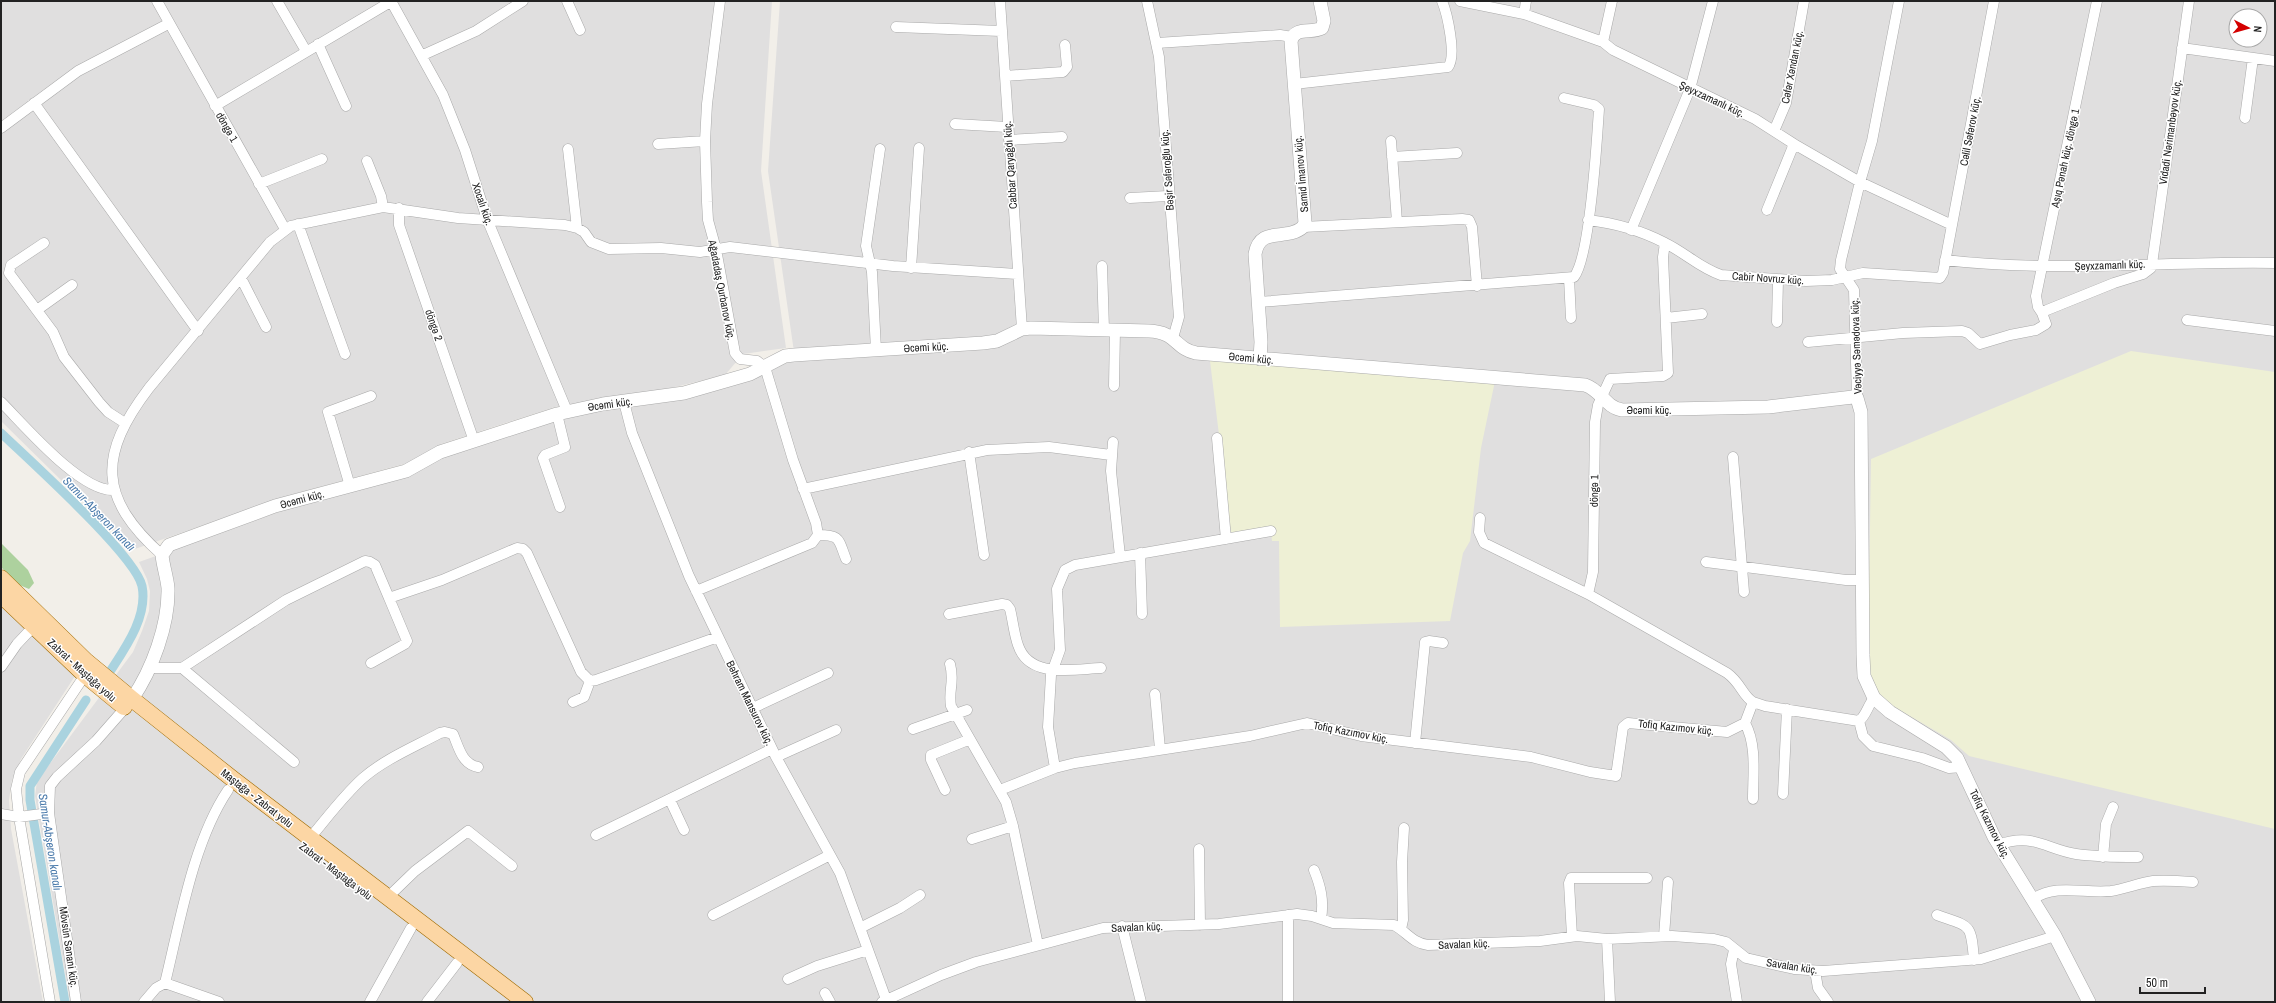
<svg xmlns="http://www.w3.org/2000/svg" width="2276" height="1003" font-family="'Archivo Narrow',sans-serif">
<rect width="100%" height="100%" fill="#f2efe9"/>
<path fill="#e0dfdf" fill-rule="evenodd" d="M 1,1 L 772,1 L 761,171 L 786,348 L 743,354 L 725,375 L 650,393 L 555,407 L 441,444 L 411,462 L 287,496 L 132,550 L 1,421 Z
M 780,1 L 2275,1 L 2275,1002 L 70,1002 L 35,796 L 37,781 L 133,652 L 142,631 L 149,611 L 150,591 L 147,579 L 139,562 L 290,508 L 554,421 L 582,414 L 687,399 L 761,375 L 795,359 L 768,171 ZM 2236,16 L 2260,16 L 2260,40 L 2236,40 Z
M 1,606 L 75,676 L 21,759 L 12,780 L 9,800 L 11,829 L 43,1002 L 1,1002 Z"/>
<path fill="#eef0d5" d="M 2131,351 L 2275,372 L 2275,829 L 1969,756 L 1951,740 L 1886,702 L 1874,686 L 1868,666 L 1871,459 Z
M 1210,361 L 1495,381 L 1481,448 L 1470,541 L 1463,553 L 1450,621 L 1280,627 L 1279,541 L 1272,541 L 1270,526 L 1231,533 Z"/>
<path fill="#add19e" d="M 1,543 L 28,570 L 34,583 L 29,589 L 17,584 L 1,567 Z"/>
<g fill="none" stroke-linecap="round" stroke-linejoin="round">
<path stroke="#aad3df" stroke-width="9" d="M 1,433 C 29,460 135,555 142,586 C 148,616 126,647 111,670
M 65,1002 L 30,800 L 30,786 L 86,700"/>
<g stroke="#a9a9a9" stroke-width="11">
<path id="minor" d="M 157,1 L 285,229
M 277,1 L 306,51
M 391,1 L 443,95 L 465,150 L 487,219 L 567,411
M 567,1 L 580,30
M 1000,1 L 1022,329
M 1147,1 L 1159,57 L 1179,317 L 1173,338
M 1460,1 L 1524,14 L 1603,42 L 1613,50 L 1755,119 L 1794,144 L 1860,182 L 1952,225
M 1524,14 L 1526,1
M 896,27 L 1001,31
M 1603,42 L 1612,1
M 1157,43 L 1280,35 L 1292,37
M 318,44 L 346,106
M 2182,48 L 2275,61
M 423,55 L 476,31 L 523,1
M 1005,76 L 1063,72 L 1067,67 L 1065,45
M 1294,84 L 1448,67 C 1457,56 1447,13 1442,1
M 34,103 L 198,331
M 215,106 L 392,1
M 2245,118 L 2253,58
M 955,124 L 1007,127
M 1,128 L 78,71 L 168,24
M 1774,131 L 1786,103 L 1804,1
M 1009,140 L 1062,137
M 1391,141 L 1397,222
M 658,144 L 705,141
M 568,149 L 577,228
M 1392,157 L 1457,153
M 367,161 L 381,196 L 383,207
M 259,184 L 322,159
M 1130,198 L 1168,196
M 399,208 L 399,225 L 474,441
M 1767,210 L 1794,144
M 1588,220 C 1614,223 1642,231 1665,243 C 1684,252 1700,268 1721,275 L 1806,281 L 1832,280 L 1863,273 L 1940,278 L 1943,273 L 1994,1
M 298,224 L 345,354
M 1303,227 L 1462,219 L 1469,220 L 1472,227 L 1477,286
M 1631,230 L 1690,89 L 1713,1
M 44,243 L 11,265 L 9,273 L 53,332 L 64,357 L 99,402 L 108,412 L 125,423
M 1665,243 L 1663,257 L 1668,373 L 1663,376 L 1610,379 L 1598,405 L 1595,422 L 1593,572 L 1588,594 L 1727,673 C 1741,683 1742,695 1753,702
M 1945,260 C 2055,273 2165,261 2275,263
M 1102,266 L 1104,330
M 911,268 L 919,148
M 241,278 L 266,327
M 1569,278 L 1571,318
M 1259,302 L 1574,277 C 1590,257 1597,140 1599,109 L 1594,105 L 1564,98
M 37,310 L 72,285
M 2042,313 L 2038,307 L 2036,296 L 2097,1
M 1666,318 L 1702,314
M 2187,320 L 2275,331
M 1777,322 L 1778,280
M 1808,342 L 1903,333 L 1962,331 L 1968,333 L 1980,344 L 2010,335 L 2036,330 L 2046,324 L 2042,313 L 2047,310 L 2114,283 L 2143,274 L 2151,268 L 2152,264 L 2189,1
M 876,350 L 872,272 L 866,246 L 880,149
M 1114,386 L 1115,330
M 1857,398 L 1854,290 L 1840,269 L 1841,260 L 1860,182 L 1872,141 L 1899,1
M 1,402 C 25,426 80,491 113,490
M 624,402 L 632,433 L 689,576 L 776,757 L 840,873 L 887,1002
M 557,414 L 565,447 L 545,455 L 543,458 L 560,507
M 1217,438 L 1226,539
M 1113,442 L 1111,471 L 1120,556
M 969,452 L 984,555
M 1733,457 L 1744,592
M 350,486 L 328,412 L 371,396
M 803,489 L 987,450 L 1049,447 L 1111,455
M 1480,518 L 1479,532 L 1484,543 L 1588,594
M 818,535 C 841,535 838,539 846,559
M 1140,553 L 1142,614
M 162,555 C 98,498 98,455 149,388 L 270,242 L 291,226 L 383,207 L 458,218 L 565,225 L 577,228 L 584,232 L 591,242 L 609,249 L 661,248 L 700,252 L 730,247 L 893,266 L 1017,274
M 1706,562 L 1846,580 L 1863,580
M 696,591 L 812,543 L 818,535 L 816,523 L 793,460 L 765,367 L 757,361 L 740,359 L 735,353 L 716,249 L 708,220 L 707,202 L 705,141 L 707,104 L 720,1
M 949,614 L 1002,604 L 1007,605 L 1010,609 C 1013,621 1014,634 1018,645 C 1029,679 1074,669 1101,668
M 371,663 L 405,644 L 407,641 L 389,598
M 950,664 C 955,682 948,690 951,706 L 1006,802 L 1013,826 L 1038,945
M 1,667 L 17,644 L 34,626
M 151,668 L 182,668 L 286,600 L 365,561 L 370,562 L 375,565 L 389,598 L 442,580 L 517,548 L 523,549 L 527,553 L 581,672 L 590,681 L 596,680 L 718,637
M 182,668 L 294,762
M 1155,694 L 1160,749
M 573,702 L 584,697 L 590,681
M 753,708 L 828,673
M 1859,721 L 1863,736 L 1873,746 L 1922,758 L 1949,768 L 1962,767
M 1745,723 C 1757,745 1753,774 1753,799
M 913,729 L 967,710
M 1415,743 L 1425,642 L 1429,641 L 1443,643
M 776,757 L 836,730
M 1055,768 L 1048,727 L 1051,675 L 1060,650 L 1057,589 L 1065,570 L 1075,565 L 1271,531
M 945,790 L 931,760 L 931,755 L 968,740
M 1000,790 L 1055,768 L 1075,763 L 1250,736 L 1307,723 L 1361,736 L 1531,757 L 1590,772 L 1616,776 L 1623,727 L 1628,723 L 1727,732 L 1745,723 L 1753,702 L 1765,706 L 1859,721 C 1866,716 1868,705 1874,698
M 1783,794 L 1787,709
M 670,800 L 684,830
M 1,814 L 19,817 L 49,813
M 596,835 L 772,749
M 310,838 C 327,818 343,796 363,778 C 385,759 414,747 440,733 L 445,732 L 453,734 C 459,748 462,764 478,767
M 972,839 L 1013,826
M 1998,845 C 2033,832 2045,849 2076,854 C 2097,857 2117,857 2138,857
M 1199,849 L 1200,925
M 2103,857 L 2106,824 L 2113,807
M 1314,870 C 1321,887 1324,901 1321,919
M 387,898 L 415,871 L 468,831 L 512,866
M 2033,899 C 2057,883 2084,894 2111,891 C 2125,889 2139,883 2153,881 C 2166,880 2180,881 2193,882
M 713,915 L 830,855
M 1288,915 L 1288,1002
M 1937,915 C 1971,927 1971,923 1974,960
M 1122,926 L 1141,1002
M 860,928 L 900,908 L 920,895
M 1401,929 L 1403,920 L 1402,862 L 1404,828
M 1572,936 L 1569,883 L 1571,878 L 1647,878
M 1664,936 L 1668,882
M 1607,939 L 1610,1002
M 1734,950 L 1731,964 L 1737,1002
M 1815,971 L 1818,988 L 1828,1002
M 788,979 L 817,966 L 868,950
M 825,993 L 830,1002
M 50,1002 L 19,817 L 16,789 L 20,772 L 85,675
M 76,1002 L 49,813 L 50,786 L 57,777 L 96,741 L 125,708
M 144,1002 L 156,988 L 165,983
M 219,1002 L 165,983 C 180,922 193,842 228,790
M 370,1002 L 411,928
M 427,1002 L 457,963
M 882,1002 L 941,975 L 976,962 L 1103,928 L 1219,924 L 1297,914 L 1312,916 L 1333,923 L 1394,925 C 1407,932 1412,943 1428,945 L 1540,941 L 1577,936 L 1607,939 L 1672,936 L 1714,939 L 1726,942 L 1746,958 L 1794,969 L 1823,971 L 1981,959 L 2055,936"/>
</g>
<g stroke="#a9a9a9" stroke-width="14">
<path id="tertiary" d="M 1260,359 L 1261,342 L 1255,254 C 1260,225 1286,242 1303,227 L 1305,223 L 1291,41 C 1295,26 1311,34 1322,28 L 1324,21 L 1320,1
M 132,699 C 152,670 169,625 168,588 C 167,577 163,566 162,555 L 169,545 L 275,506 L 406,471 L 440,452 L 557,414 L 603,404 L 684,393 L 750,374 L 785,356 L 794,355 L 983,343 L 997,341 L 1022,329 L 1031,328 L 1149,331 C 1177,332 1175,349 1196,353 L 1585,385 C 1601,390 1605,407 1622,410 L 1768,407 L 1853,397 L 1857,398 L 1861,412 L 1863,655 L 1864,676 L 1874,698 L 1890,712 L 1946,747 L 1957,758 L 1994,837 L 2055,936 L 2089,1002"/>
</g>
<g stroke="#a06b00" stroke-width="17">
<path id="primary" d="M 1,578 L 86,661 L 132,699 L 234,780 L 525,1002
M 1,595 L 85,675 L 124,707"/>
</g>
<use href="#minor" stroke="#fff" stroke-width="10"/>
<use href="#tertiary" stroke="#fff" stroke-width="13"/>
<use href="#primary" stroke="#fcd6a4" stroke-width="16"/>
</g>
<g text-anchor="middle" stroke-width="3" stroke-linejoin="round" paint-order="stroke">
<g font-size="11" fill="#222" stroke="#fff">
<text transform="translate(1792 67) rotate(-79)" y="4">Cəfər Xəndan küç.</text>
<text transform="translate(1712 99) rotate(25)" y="4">Şeyxzamanlı küç.</text>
<text transform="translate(227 127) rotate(60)" y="4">döngə 1</text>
<text transform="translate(1970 131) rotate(-79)" y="4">Cəlil Səfərov küç.</text>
<text transform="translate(2170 132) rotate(-82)" y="4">Vidadi Nərimanbəyov küç.</text>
<text transform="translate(2065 158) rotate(-78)" y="4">Aşıq Pənah küç. döngə 1</text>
<text transform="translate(1010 165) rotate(-94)" y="4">Cabbar Qaryağdı küç.</text>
<text transform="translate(1167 170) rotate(-94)" y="4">Bəşir Səfəroğlu küç.</text>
<text transform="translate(1301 174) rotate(-95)" y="4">Samid İmanov küç.</text>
<text transform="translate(483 204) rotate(71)" y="4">Xocalı küç.</text>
<text transform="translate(2110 265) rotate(-2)" y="4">Şeyxzamanlı küç.</text>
<text transform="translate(1768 278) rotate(4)" y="4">Cabir Novruz küç.</text>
<text transform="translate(722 290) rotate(79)" y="4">Ağadadaş Qurbanov küç.</text>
<text transform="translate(434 325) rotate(71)" y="4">döngə 2</text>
<text transform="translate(1856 346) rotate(-92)" y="4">Vəciyyə Səmədova küç.</text>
<text transform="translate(926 347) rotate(-3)" y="4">Əcəmi küç.</text>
<text transform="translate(1251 358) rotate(5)" y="4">Əcəmi küç.</text>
<text transform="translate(610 404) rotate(-8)" y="4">Əcəmi küç.</text>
<text x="1649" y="414">Əcəmi küç.</text>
<text transform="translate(1594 491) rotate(-89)" y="4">döngə 1</text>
<text transform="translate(302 499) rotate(-15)" y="4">Əcəmi küç.</text>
<text transform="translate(82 670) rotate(42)" y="4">Zabrat - Maştağa yolu</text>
<text transform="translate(750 703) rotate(64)" y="4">Bəhram Mansurov küç.</text>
<text transform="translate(1676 727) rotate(6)" y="4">Tofiq Kazımov küç.</text>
<text transform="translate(1351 732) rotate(11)" y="4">Tofiq Kazımov küç.</text>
<text transform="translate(257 798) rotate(38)" y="4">Maştağa - Zabrat yolu</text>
<text transform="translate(1990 824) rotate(63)" y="4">Tofiq Kazımov küç.</text>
<text transform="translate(336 871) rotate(37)" y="4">Zabrat - Maştağa yolu</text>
<text transform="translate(1137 927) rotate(-2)" y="4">Savalan küç.</text>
<text transform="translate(1464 944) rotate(-2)" y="4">Savalan küç.</text>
<text transform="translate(69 947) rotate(82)" y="4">Mövsün Sənani küç.</text>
<text transform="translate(1792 966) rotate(9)" y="4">Savalan küç.</text>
</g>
<g font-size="12" font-style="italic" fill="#4a7aab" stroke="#fff">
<text transform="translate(99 514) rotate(46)" y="4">Samur-Abşeron kanalı</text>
<text transform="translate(50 842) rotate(81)" y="4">Samur-Abşeron kanalı</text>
</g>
</g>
<rect width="2276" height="1003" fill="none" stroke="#222222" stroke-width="4"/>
<g transform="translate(2248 28) rotate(96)"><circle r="19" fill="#ffffff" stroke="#a7a7a7"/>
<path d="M0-3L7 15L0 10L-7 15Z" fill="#d40000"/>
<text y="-6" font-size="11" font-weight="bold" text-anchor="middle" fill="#222222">N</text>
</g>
<path d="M2140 987v6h65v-6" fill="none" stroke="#222222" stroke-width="2"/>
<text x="2146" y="987" font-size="12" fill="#222222" stroke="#ffffff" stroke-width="3" paint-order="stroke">50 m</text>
</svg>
